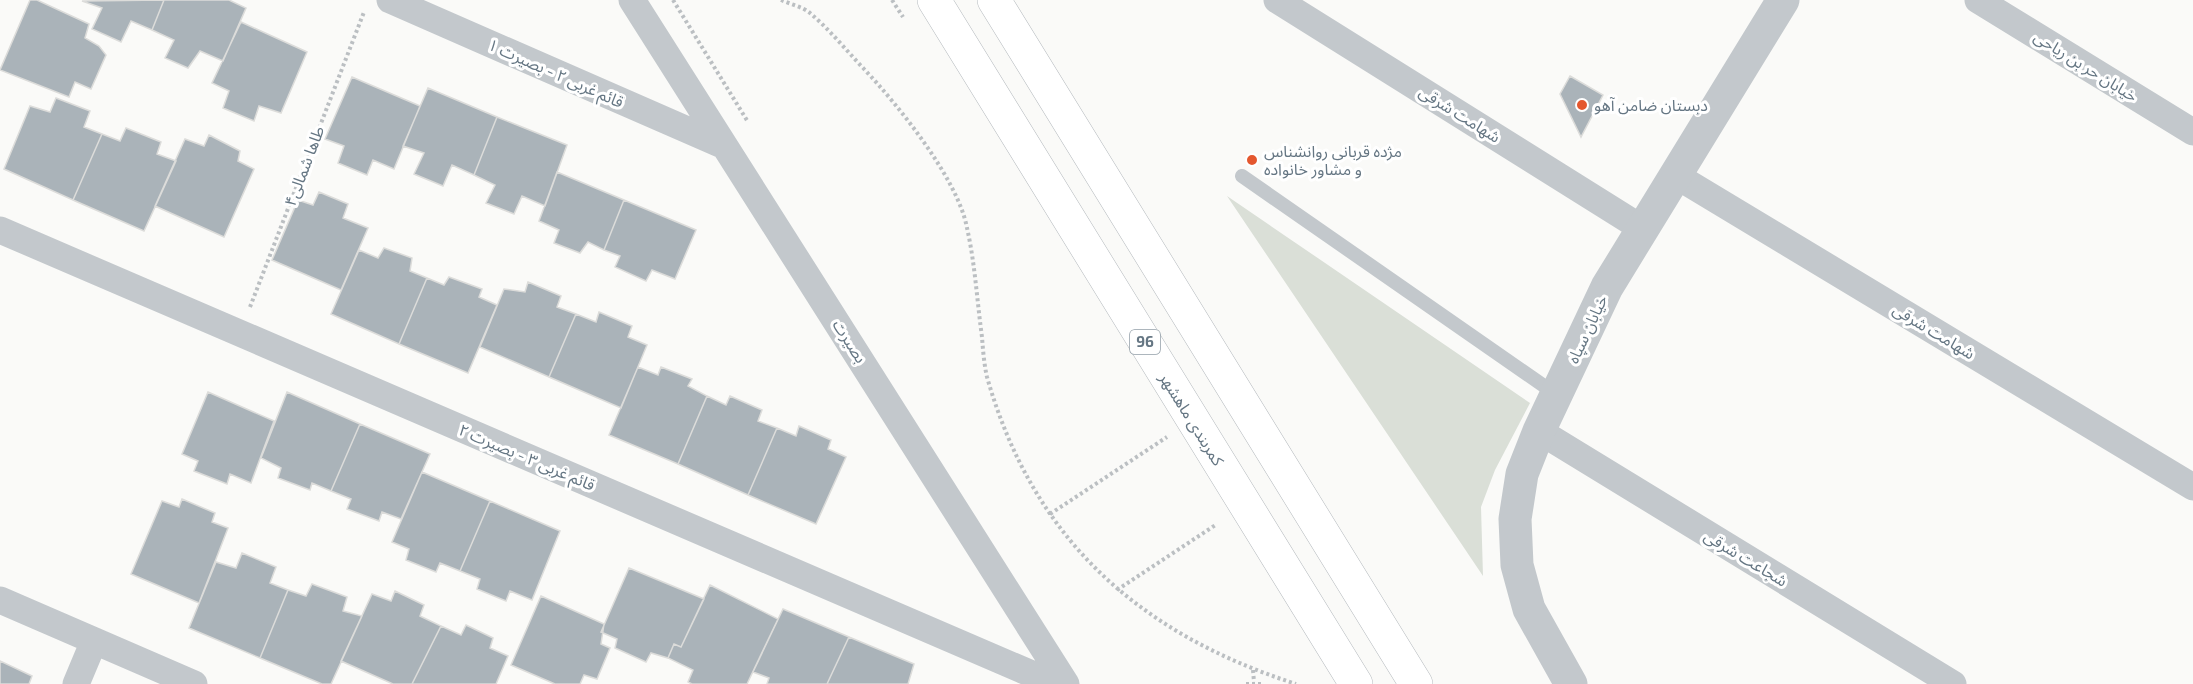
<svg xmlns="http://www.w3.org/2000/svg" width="2193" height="684" font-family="'Exo 2','Noto Sans Arabic',sans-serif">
<rect width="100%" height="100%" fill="#fafaf8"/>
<path fill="#dadfd7" d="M 1227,196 L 1530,403 L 1495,470 L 1481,507 L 1483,576 Z"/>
<path fill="#aab3b9" stroke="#dcdcda" stroke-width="1.5" d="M 30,0 L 37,0 L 89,24 L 85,38 L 99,46 L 106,55 L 91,89 L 75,82 L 69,97 L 0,70 Z
M 164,0 L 152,30 L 131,21 L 121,42 L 92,29 L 102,8 L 82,1 Z
M 164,0 L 229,0 L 246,8 L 223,61 L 200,51 L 188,68 L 165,58 L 174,40 L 152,30 Z
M 241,22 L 307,52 L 281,113 L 259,106 L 254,121 L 223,108 L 229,91 L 212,83 Z
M 1570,76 L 1603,95 L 1581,137 L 1560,94 Z
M 352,77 L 420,106 L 394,169 L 373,160 L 367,175 L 338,163 L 344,146 L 325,139 Z
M 428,88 L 497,117 L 474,175 L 452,165 L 443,186 L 414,174 L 424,153 L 403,146 Z
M 56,98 L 90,111 L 84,127 L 102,134 L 73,200 L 4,169 L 30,106 L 50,112 Z
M 497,117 L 567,145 L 545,206 L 522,196 L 514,214 L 486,203 L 495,185 L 474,175 Z
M 126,128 L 161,142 L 157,154 L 176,161 L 144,231 L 73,200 L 102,134 L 120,141 Z
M 209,135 L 240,151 L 238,161 L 254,169 L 224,237 L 155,206 L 185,139 L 204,146 Z
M 557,172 L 624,200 L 604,250 L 588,242 L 580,253 L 554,243 L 559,230 L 539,221 Z
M 319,192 L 348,204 L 343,218 L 368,228 L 341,290 L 272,260 L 298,200 L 313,205 Z
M 624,200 L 696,230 L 675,279 L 652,270 L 646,281 L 615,267 L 620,256 L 604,250 Z
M 384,248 L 412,258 L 410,271 L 427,278 L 399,344 L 331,314 L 359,250 L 378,258 Z
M 449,277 L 482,289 L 479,297 L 497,305 L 468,373 L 399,344 L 427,278 L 444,285 Z
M 528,282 L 561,296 L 557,307 L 576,314 L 549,377 L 480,347 L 504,289 L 525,292 Z
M 599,312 L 632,326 L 628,337 L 647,345 L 621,408 L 549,377 L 576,314 L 596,322 Z
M 638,367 L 658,375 L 661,367 L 692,379 L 688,386 L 707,396 L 678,464 L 609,435 Z
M 208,392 L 274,421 L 251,483 L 230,474 L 227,484 L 194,471 L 198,461 L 182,454 Z
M 287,392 L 360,424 L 331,491 L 312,483 L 310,490 L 278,478 L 281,468 L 261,458 Z
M 707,396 L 726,405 L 730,396 L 762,410 L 758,421 L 777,428 L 748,495 L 678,464 Z
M 360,424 L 430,454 L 401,519 L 382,512 L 379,521 L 347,509 L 351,499 L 331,491 Z
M 799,426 L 831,440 L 828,449 L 846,457 L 816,524 L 748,495 L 777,428 L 796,436 Z
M 422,472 L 490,501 L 460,571 L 440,563 L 436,572 L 406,560 L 409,549 L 392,542 Z
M 182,499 L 215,513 L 212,522 L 228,528 L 199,603 L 131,574 L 162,501 L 179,507 Z
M 490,501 L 560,531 L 532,600 L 510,591 L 506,601 L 477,589 L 480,579 L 460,571 Z
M 242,553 L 276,567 L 270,583 L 288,590 L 260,658 L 189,628 L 216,562 L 236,568 Z
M 629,568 L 704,599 L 681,647 L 674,644 L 668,658 L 651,653 L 646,662 L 615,648 L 617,639 L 601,632 Z
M 312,584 L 347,597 L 343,611 L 362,616 L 331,684 L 322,684 L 260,658 L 288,590 L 306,596 Z
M 710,585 L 778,619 L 747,684 L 692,684 L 688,682 L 693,670 L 668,658 L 674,644 L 681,647 Z
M 395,591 L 424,605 L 420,616 L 441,626 L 412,684 L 393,684 L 341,661 L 372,594 L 391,601 Z
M 541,596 L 604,624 L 601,644 L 610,648 L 597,679 L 584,675 L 580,684 L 555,684 L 511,665 Z
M 783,609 L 849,637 L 827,684 L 767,684 L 769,678 L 753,672 Z
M 466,625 L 493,638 L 490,648 L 508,656 L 496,684 L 412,684 L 441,626 L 461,635 Z
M 849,637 L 914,664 L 908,684 L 827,684 Z
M 0,661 L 32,676 L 29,684 L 0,684 Z"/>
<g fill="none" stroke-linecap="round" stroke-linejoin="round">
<g stroke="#b5babe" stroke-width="34">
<path id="primary" d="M 934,0 L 1356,684
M 994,0 L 1416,684"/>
</g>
<path stroke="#bbbfc2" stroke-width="4" stroke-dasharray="3 3" stroke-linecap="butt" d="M 673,0 L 748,122
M 781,0 C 790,4 803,7 810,13 C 829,29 846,50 864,69 C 898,105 958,179 967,228 C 975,263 977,301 982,337 C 983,350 984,364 987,377 C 1033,539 1138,633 1296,684
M 892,0 L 903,17
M 250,307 L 364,12
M 1050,514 L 1167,437
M 1117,590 L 1217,524
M 1253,670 L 1254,682
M 1246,684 L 1261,684"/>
<path stroke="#c3c8cc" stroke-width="14" d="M 1242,176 L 1557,395"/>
<path stroke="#c3c8cc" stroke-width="27" d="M 390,0 L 722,145
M 632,0 L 1066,684
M 1277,0 L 1643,229
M 1978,0 L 2193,132
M 1675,175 L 2193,487
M 0,230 L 1055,684
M 1539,431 L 1953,684
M 0,600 L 194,684
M 76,684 L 94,641"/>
<path stroke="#c3c8cc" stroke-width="33" d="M 1571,684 L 1529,609 L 1517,565 L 1515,519 L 1522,474 L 1539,431 L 1607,287 L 1783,0"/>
<use href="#primary" stroke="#fff" stroke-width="33"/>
</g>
<g fill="#e4572e" stroke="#fff" stroke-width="2">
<circle cx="1582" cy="105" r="6"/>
<circle cx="1252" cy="160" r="6"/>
</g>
<g text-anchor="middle" stroke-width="6" stroke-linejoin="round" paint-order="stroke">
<rect fill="#fff" stroke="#939fa8" stroke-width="1.5" x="1130" y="330" width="30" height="24" rx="4.5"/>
<g font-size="15" font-weight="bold" fill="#657683">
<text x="1145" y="347">96</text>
</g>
<g font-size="16" fill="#657683" stroke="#fff">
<text transform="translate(2086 66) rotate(32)" y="6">خیابان حر بن ریاحی</text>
<text transform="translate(556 73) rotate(24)" y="6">قائم غربی ۲ - بصیرت ۱</text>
<text transform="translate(1460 114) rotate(32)" y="6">شهامت شرقی</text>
<text transform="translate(304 166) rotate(-69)" y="6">طاها شمالی۴</text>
<text transform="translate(1587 329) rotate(-65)" y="6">خیابان سپاه</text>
<text transform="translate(1934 331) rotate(31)" y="6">شهامت شرقی</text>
<text transform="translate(850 341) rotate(57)" y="6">بصیرت</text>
<text transform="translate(1192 419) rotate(58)" y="6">کمربندی ماهشهر</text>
<text transform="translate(527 457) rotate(23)" y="6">قائم غربی ۳ - بصیرت ۲</text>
<text transform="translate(1746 558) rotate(31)" y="6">شجاعت شرقی</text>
</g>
<g font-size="16" fill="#657683" stroke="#fff" text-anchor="start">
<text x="1594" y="111">دبستان ضامن آهو</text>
<text x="1264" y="157">مژده قربانی روانشناس<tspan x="1264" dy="18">و مشاور خانواده</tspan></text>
</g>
</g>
</svg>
